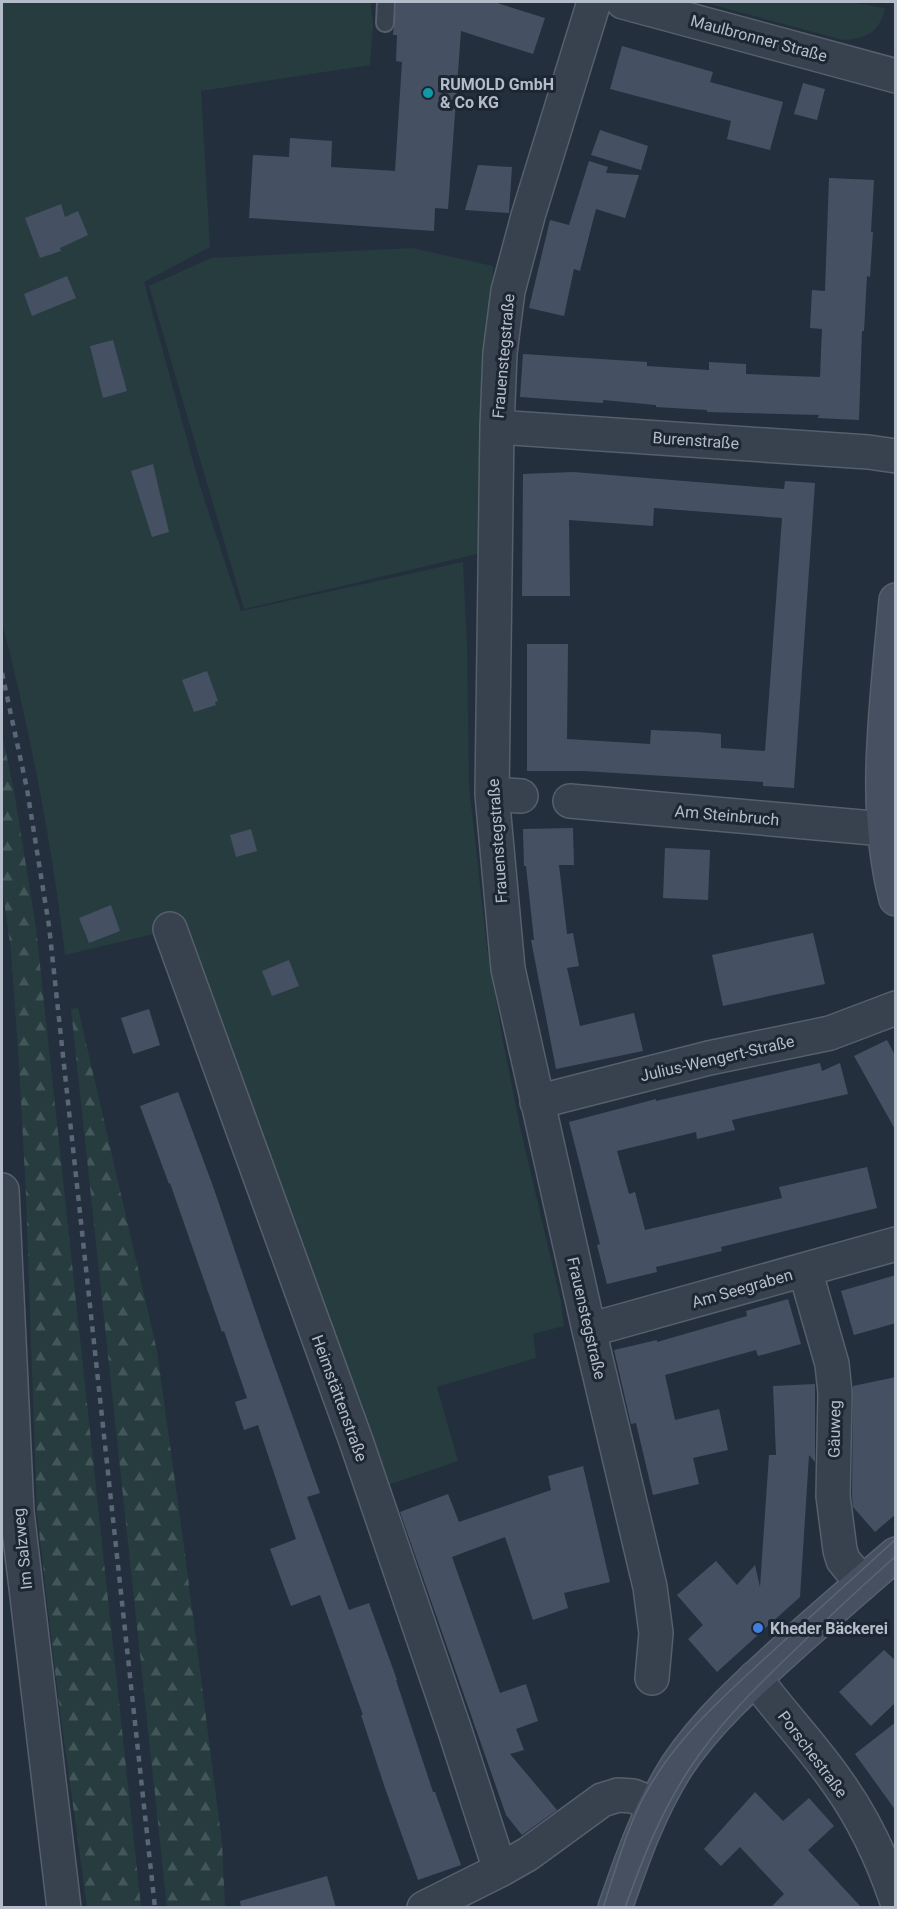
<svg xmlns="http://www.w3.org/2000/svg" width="897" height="1909" font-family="Roboto,sans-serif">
<defs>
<pattern id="forest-firs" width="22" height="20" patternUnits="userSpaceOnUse" patternTransform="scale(1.5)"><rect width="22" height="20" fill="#263c3f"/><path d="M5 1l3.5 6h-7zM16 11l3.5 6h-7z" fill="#435659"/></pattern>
</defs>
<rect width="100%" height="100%" fill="#242f3e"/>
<path fill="#263c3f" d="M 2,2 L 371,2 L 373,25 L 370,65 L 201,91 L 210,247 L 144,282 L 199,483 L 241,611 L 463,562 L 467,646 L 469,786 L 487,948 L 503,1041 L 520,1127 L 561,1302 L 564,1326 L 533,1334 L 536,1358 L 437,1387 L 458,1461 L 385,1486 L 183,927 L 65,955 C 52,843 30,731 2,622 Z
M 702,2 L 849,2 L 885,8 C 880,32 866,39 843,40 Z
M 412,248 L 493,266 L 486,552 L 244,609 L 149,286 L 211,258 Z"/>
<path fill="url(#forest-firs)" d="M 2,734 L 14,791 L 36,928 L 141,1907 L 87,1907 L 58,1696 L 37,1514 L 26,1195 L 19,1063 L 11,951 L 2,886 Z
M 78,1008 L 157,1351 L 185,1554 L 222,1843 L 225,1907 L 167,1907 L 71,1009 Z"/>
<path fill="#455162" d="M 396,2 L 494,2 L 545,18 L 533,54 L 461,31 L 448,209 L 435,208 L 434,231 L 249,218 L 253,155 L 289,157 L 290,138 L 332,141 L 331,167 L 395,171 L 402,62 L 396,61 L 397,35 L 393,35 Z
M 622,46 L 713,72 L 710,82 L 783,102 L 770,150 L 727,139 L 731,121 L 610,89 Z
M 803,83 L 825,89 L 817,120 L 794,114 Z
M 600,130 L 648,146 L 641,170 L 591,155 Z
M 589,161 L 608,167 L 606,173 L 639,175 L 625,218 L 596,209 L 580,271 L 574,269 L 564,316 L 529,308 L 550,220 L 569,225 Z
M 478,165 L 512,167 L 509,213 L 465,210 Z
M 829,178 L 874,180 L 871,232 L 873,232 L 870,277 L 867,276 L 864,331 L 862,331 L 859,420 L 818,418 L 819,415 L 707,412 L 707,410 L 656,407 L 656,405 L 603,400 L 603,403 L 520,397 L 523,354 L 647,362 L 647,366 L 709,370 L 709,362 L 746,364 L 746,374 L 820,377 L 822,329 L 810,328 L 812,290 L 825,291 Z
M 61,204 L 65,217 L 78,211 L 88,235 L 60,248 L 61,251 L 40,258 L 25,218 Z
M 67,276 L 76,298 L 32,316 L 24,294 Z
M 113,340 L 127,391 L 103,398 L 90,346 Z
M 153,464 L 169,532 L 152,537 L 131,471 Z
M 573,472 L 784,489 L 785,481 L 815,483 L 794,788 L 763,786 L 763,782 L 583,771 L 527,771 L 527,644 L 568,644 L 567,739 L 650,744 L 651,730 L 698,732 L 721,734 L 721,748 L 765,751 L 782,518 L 654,508 L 653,526 L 569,520 L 570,596 L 522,596 L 523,474 Z
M 207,671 L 218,701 L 215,702 L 216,705 L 194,712 L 182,680 Z
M 573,828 L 574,865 L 559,865 L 567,934 L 573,933 L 579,966 L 567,968 L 580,1026 L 634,1013 L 643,1051 L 556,1069 L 531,940 L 534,940 L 526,866 L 524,866 L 523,829 Z
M 251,829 L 257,851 L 236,857 L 230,835 Z
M 665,848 L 710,850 L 708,900 L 663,898 Z
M 111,905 L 120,931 L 89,943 L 79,918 Z
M 813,933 L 825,984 L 723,1006 L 712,955 Z
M 289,960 L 299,986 L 272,996 L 262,971 Z
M 149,1009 L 160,1045 L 133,1054 L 121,1018 Z
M 887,1040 L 896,1057 L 896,1131 L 854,1056 Z
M 820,1063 L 822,1071 L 840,1063 L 848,1094 L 732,1120 L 735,1130 L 697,1139 L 696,1132 L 617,1151 L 629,1194 L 635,1192 L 645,1230 L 782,1198 L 779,1187 L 867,1167 L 877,1208 L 721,1247 L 722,1251 L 656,1267 L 657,1272 L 607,1284 L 597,1245 L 600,1244 L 569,1122 L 656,1099 L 656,1101 Z
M 178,1092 L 214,1189 L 261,1328 L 320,1493 L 307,1497 L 349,1610 L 369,1603 L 397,1680 L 396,1680 L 433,1792 L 435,1792 L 461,1865 L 418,1880 L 385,1788 L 361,1715 L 363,1715 L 320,1595 L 291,1606 L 270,1549 L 296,1539 L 258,1425 L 244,1430 L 235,1402 L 247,1398 L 224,1331 L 222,1332 L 170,1183 L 169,1184 L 140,1106 Z
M 896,1275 L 896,1323 L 854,1335 L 841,1291 Z
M 788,1299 L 801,1344 L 758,1356 L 756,1350 L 665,1375 L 675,1420 L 719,1409 L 728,1450 L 693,1458 L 699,1484 L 653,1495 L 636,1423 L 631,1424 L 614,1350 L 657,1340 L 657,1342 L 747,1316 L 746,1311 Z
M 896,1377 L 896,1514 L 875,1532 L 853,1507 L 852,1495 L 853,1386 Z
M 815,1384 L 815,1462 L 809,1455 L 800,1597 L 717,1672 L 688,1639 L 703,1625 L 677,1595 L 716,1561 L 737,1585 L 755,1565 L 760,1587 L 769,1455 L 776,1455 L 773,1386 Z
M 583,1466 L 610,1582 L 564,1593 L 568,1608 L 533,1620 L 505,1537 L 452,1557 L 500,1693 L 526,1684 L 538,1721 L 516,1729 L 524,1750 L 510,1754 L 557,1810 L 522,1835 L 506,1815 L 400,1512 L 448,1494 L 459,1522 L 551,1490 L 548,1476 Z
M 884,1650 L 896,1661 L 896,1702 L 871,1726 L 839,1692 Z
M 896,1722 L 896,1811 L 855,1754 Z
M 755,1792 L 783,1821 L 809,1798 L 834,1826 L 808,1850 L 862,1908 L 770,1908 L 784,1894 L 740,1847 L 721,1866 L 704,1849 Z
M 327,1876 L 336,1908 L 241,1908 L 240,1901 Z"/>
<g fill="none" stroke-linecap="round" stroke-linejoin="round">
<g stroke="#565f6c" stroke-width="20">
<path id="service" d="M 385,23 L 386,2"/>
</g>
<g stroke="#565f6c" stroke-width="36">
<path id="minor" d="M 594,2 L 528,216 L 508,291 L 500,353 L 497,427 L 492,794 L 508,969 L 589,1330 L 650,1587 L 656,1633 L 652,1678
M 623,2 L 896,76
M 497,427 L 868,452 L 896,456
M 492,794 L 521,796
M 570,801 L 884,829
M 170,929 L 356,1441 L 455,1731 L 500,1870
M 537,1102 L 709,1058 L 830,1033 L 896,1008
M 2,1190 L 17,1512 L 64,1908
M 805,1270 L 832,1364 L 835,1393 L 833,1496 L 840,1550 L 843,1560 L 862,1583
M 589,1330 L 896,1244
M 755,1678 C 781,1714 813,1746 838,1783 C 863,1818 882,1858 896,1899
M 424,1908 L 500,1870 L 528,1854 L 602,1800 L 618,1795 L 633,1796 L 655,1805"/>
</g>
<g stroke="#565f6c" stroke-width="36">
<path id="secondary" d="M 896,600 C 888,697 871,803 896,899
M 615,1908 C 632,1859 649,1810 677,1766 C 709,1718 754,1679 796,1641 C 829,1612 862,1583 896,1554"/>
</g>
<use href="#service" stroke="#38414e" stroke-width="16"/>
<use href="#minor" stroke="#38414e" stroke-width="33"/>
<use href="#secondary" stroke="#465061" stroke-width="33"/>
<path stroke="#5a6575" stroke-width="1.5" d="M 603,1908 C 615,1872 625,1834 642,1800 C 673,1740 725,1695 774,1650 C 815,1613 855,1576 896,1539
M 625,1908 C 642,1860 660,1814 688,1771 C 718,1724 758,1685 799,1646 C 831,1615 863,1585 896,1556"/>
<path stroke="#5a6575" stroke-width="4.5" stroke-dasharray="6 6" stroke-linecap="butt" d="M 2,673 L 27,789 L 49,926 L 155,1908"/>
</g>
<circle fill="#0f9aa8" stroke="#1d2633" stroke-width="2" cx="428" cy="93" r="6"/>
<circle fill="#3f7fe0" stroke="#1d2633" stroke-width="2" cx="758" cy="1628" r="6"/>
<g text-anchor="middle" stroke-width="6" stroke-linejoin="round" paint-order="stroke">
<g font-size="16" fill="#b4bcc9" stroke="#1d2633">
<text transform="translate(759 38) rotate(15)" y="6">Maulbronner Straße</text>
<text transform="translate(503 356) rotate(-85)" y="6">Frauenstegstraße</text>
<text transform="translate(696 440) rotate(4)" y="6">Burenstraße</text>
<text transform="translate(727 815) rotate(5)" y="6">Am Steinbruch</text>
<text transform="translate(497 841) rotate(-94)" y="6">Frauenstegstraße</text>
<text transform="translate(717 1058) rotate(-13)" y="6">Julius-Wengert-Straße</text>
<text transform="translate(742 1288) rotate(-16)" y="6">Am Seegraben</text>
<text transform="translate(587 1318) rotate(77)" y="6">Frauenstegstraße</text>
<text transform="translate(340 1398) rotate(70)" y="6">Heimstättenstraße</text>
<text transform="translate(834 1429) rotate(-89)" y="6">Gäuweg</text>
<text transform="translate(22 1549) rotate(-96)" y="6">Im Salzweg</text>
<text transform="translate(813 1754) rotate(53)" y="6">Porschestraße</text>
</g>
<g font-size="16" font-weight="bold" fill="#b4bcc9" stroke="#1d2633" text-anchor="start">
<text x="440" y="90">RUMOLD GmbH<tspan x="440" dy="18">&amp; Co KG</tspan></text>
<text x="770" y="1634">Kheder Bäckerei</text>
</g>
</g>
<rect width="897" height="1909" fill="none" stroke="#b4bcc9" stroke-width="6"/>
</svg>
